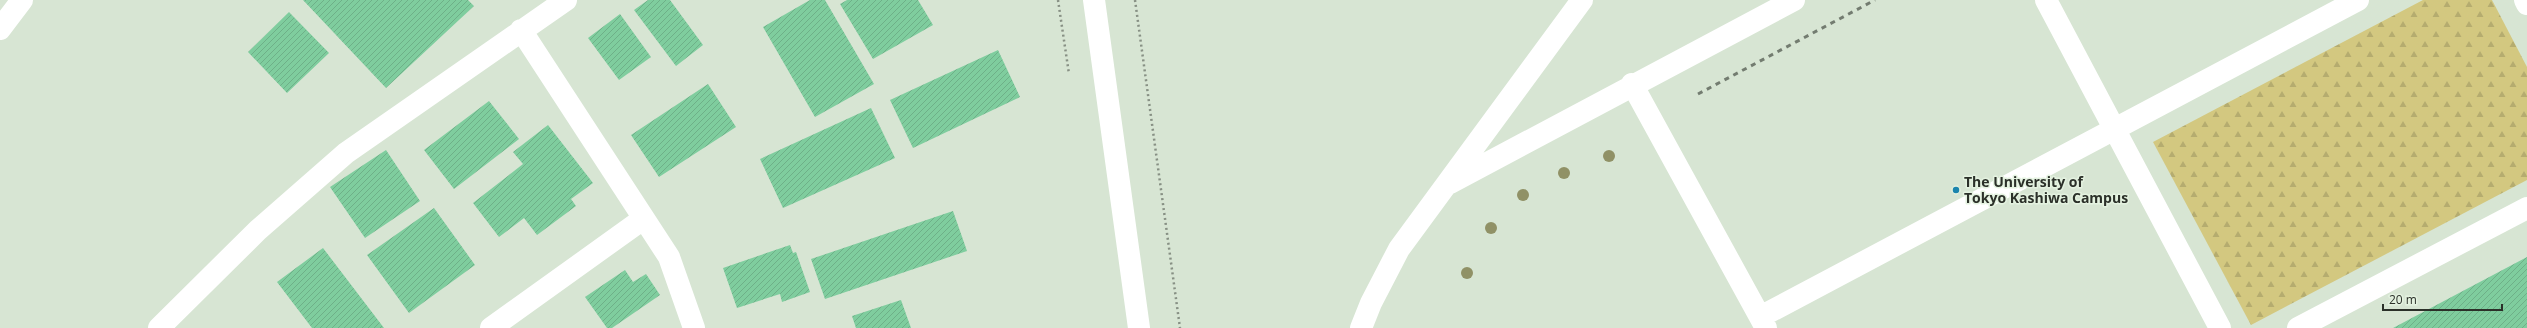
<svg xmlns="http://www.w3.org/2000/svg" width="2527" height="328" font-family="'Open Sans',sans-serif">
<defs>
<pattern id="forest-firs" width="22" height="20" patternUnits="userSpaceOnUse"><rect width="22" height="20" fill="#d3c880"/><path d="M5 1l3.5 6h-7zM16 11l3.5 6h-7z" fill="#b5ac6f"/></pattern>
<pattern id="building-hatch" width="6" height="6" patternUnits="userSpaceOnUse"><rect width="6" height="6" fill="#7fcd9e"/><path d="M-1 1l2-2M0 6l6-6M5 7l2-2" fill="none" stroke="#6eb088"/></pattern>
</defs>
<rect width="100%" height="100%" fill="#d7e5d3"/>
<path fill="url(#forest-firs)" d="M 2423,0 L 2492,0 L 2527,67 L 2527,180 L 2251,325 L 2153,142 Z"/>
<path fill="url(#building-hatch)" d="M 303,0 L 468,0 L 474,6 L 386,88 Z
M 648,0 L 670,0 L 703,45 L 676,66 L 634,10 Z
M 810,0 L 825,0 L 874,84 L 815,117 L 763,27 Z
M 847,0 L 918,0 L 933,25 L 873,59 L 840,4 Z
M 289,12 L 329,53 L 287,93 L 248,52 Z
M 620,14 L 651,57 L 619,80 L 588,38 Z
M 998,50 L 1020,97 L 913,148 L 890,100 Z
M 708,84 L 736,127 L 659,177 L 631,135 Z
M 489,101 L 519,139 L 454,189 L 424,150 Z
M 871,108 L 895,158 L 783,208 L 760,159 Z
M 548,125 L 593,183 L 571,199 L 576,206 L 537,235 L 524,218 L 499,237 L 473,203 L 523,164 L 513,152 Z
M 386,150 L 420,201 L 365,238 L 330,187 Z
M 434,208 L 475,265 L 409,313 L 367,255 Z
M 953,211 L 967,251 L 825,299 L 811,259 Z
M 790,245 L 793,253 L 796,252 L 810,292 L 782,302 L 780,294 L 737,308 L 723,268 Z
M 323,248 L 384,328 L 312,328 L 277,282 Z
M 2527,257 L 2527,328 L 2393,328 Z
M 625,270 L 633,282 L 646,274 L 660,295 L 612,328 L 607,328 L 585,297 Z
M 901,300 L 911,328 L 856,328 L 852,316 Z"/>
<g fill="none" stroke-linecap="round" stroke-linejoin="round">
<path stroke="#879084" stroke-width="2.5" stroke-dasharray="2 3" stroke-linecap="butt" d="M 1058,0 L 1069,74
M 1135,0 L 1180,328"/>
<path stroke="#fff" stroke-width="22" d="M 1094,0 L 1139,328
M 2046,0 L 2220,328
M 2525,0 L 2527,4
M 0,29 L 22,0
M 521,30 L 669,257 L 694,328
M 1632,84 L 1766,328
M 1450,183 L 1794,0
M 1760,317 L 2358,0
M 159,328 L 258,230 L 346,153 L 566,0
M 491,328 L 643,219
M 1361,328 L 1371,303 L 1399,249 L 1582,0
M 2298,328 L 2527,208"/>
<path stroke="#737c70" stroke-width="3" stroke-dasharray="5 5" stroke-linecap="butt" d="M 1698,94 L 1875,0"/>
</g>
<g fill="#909166">
<circle cx="1609" cy="156" r="6"/>
<circle cx="1564" cy="173" r="6"/>
<circle cx="1523" cy="195" r="6"/>
<circle cx="1491" cy="228" r="6"/>
<circle cx="1467" cy="273" r="6"/>
</g>
<circle fill="#1b85ad" stroke="#e4f2e0" stroke-width="1.5" cx="1956" cy="190" r="4"/>
<g text-anchor="middle" stroke-width="3" stroke-linejoin="round" paint-order="stroke">
<g font-size="14" font-weight="bold" fill="#2b3029" stroke="#e4f2e0" text-anchor="start">
<text x="1964" y="187">The University of<tspan x="1964" dy="16">Tokyo Kashiwa Campus</tspan></text>
</g>
</g>
<path d="M2383 304v6h119v-6" fill="none" stroke="#2b3029" stroke-width="2"/>
<text x="2389" y="304" font-size="12" fill="#2b3029" stroke="#e4f2e0" stroke-width="3" paint-order="stroke">20 m</text>
</svg>
